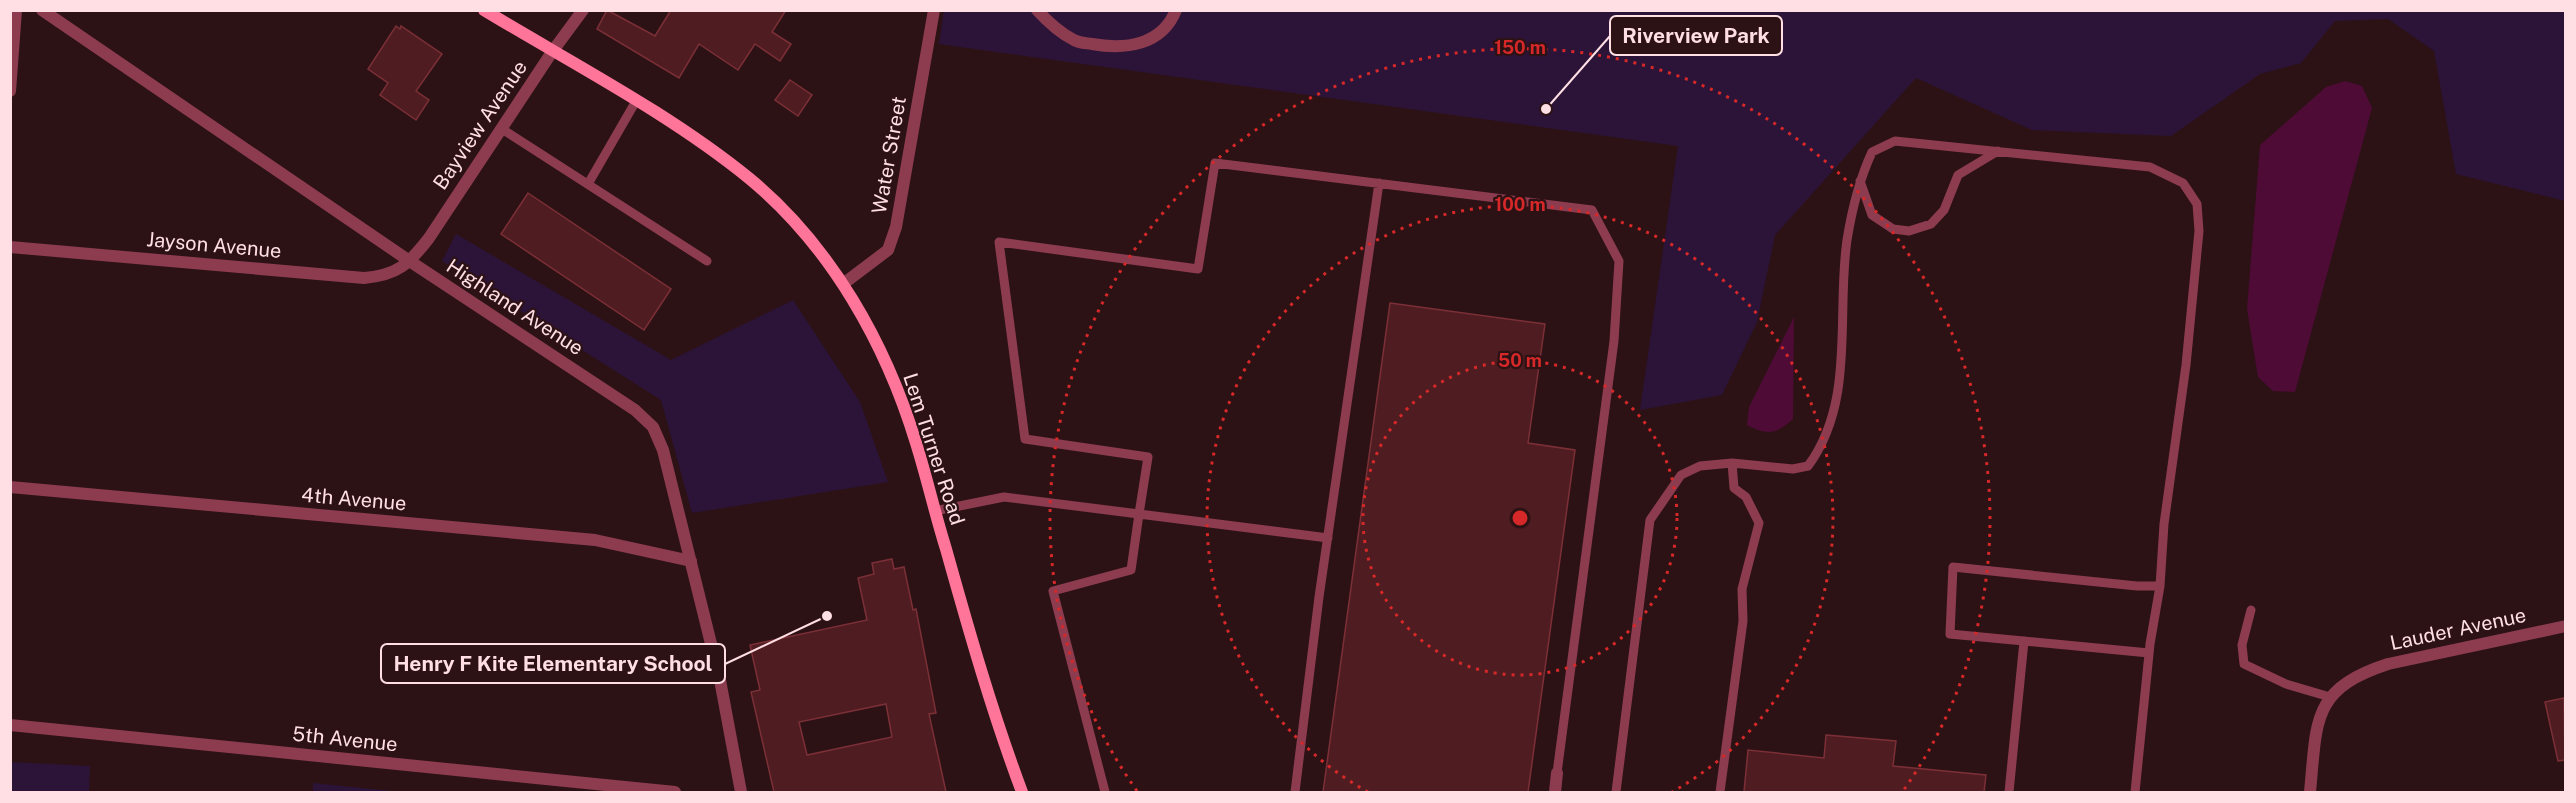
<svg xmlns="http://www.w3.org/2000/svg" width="2576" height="803" font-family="'Public Sans',sans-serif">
<rect width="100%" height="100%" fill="#2d1215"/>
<path fill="#2c1438" d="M 944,10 L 2565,11 L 2565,201 L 2456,174 L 2434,51 L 2388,19 L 2335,21 L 2301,63 L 2260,74 L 2171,136 L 2032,130 L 1916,78 L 1775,235 L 1757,322 L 1722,395 L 1640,410 L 1678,146 L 939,44 Z
M 456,234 L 671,360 L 793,300 L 860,402 L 888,482 L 692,513 L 661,400 L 442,261 Z
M 11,762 L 90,766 L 89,792 L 11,792 Z
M 313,783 L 402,792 L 313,792 Z"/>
<path fill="#4d0b36" d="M 2345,81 L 2362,86 L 2372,108 L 2295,392 L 2273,391 L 2258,377 L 2247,309 L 2260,145 L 2326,87 Z
M 1794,317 L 1793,419 C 1776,434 1768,436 1747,425 L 1749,407 Z"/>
<path fill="#4f1d21" stroke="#7b2f36" stroke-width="1.5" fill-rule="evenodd" d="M 607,10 L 655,36 L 671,10 L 786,10 L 772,32 L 791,44 L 780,61 L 755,44 L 738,70 L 699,44 L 679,78 L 597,29 Z
M 396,26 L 400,29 L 401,26 L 442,54 L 416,91 L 429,100 L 416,120 L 380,95 L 388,83 L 368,69 Z
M 790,80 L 812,95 L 798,116 L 775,100 Z
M 528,193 L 671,289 L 644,330 L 501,234 Z
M 1390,303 L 1545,324 L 1528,443 L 1575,450 L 1528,792 L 1323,792 Z
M 892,559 L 894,569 L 904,567 L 913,610 L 916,609 L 936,713 L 929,714 L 946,792 L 774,792 L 751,692 L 760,690 L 750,645 L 867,620 L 858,578 L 874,574 L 872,563 ZM 886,704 L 892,737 L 807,755 L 799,722 Z
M 2564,698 L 2565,760 L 2558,761 L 2545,702 Z
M 1826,735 L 1896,741 L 1893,766 L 1986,775 L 1984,792 L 1744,792 L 1748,750 L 1824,758 Z"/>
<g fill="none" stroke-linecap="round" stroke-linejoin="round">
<path stroke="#8d3c50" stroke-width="9" d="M 502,129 L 707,261
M 1860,181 L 1872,215 L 1893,229 L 1909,231 L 1931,224 L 1944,210 L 1958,175 L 1998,151
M 588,184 L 636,101
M 935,511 L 1004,497 L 1139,514 L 1131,570 L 1053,591 L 1105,792
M 1328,538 L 1139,514 L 1148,457 L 1025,439 L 999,242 L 1198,269 L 1215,163 L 1592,210 L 1619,261 L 1614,341 L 1557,773
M 2251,610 L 2242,645 L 2244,664 L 2286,684 L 2330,697
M 2149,653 L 1950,634 L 1953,567 L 2137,586 L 2160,586
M 1295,792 L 1319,597 L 1379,183
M 1616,792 L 1650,520 L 1681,475 L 1700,466 L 1732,463 L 1793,469 L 1808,466 C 1856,401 1836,315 1847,240 C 1852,209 1859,180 1872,152 L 1895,141 L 2150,167 L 2183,183 L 2197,204 L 2199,231 L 2186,365 L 2164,524 L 2160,586 L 2150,644 L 2135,792
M 1720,792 L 1743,621 L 1742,589 L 1759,523 L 1746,497 L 1734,488 L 1732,463
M 2009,792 L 2024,641"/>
<path stroke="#8d3c50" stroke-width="12" d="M 42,10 L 411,262 L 635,410 L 653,427 L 663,450 L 720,680 L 741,792
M 1037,10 C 1048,22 1060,33 1074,40 C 1079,43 1086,43 1092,44 C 1126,50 1162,45 1176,10
M 10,91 L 16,10
M 10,247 L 364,278 C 398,275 409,264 429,238 L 552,52 L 583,10
M 843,284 L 888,250 L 896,227 L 934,10
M 10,487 L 595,540 L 691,561
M 10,725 L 675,792
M 1555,792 L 1557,773
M 2310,792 C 2317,721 2311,689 2388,664 L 2566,626"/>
<path stroke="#ff7599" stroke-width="12" d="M 484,10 C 573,64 669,113 750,179 C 831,246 886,344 916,443 C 927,478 935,514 946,549 C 969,631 992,712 1022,792"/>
</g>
<g fill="none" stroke="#d62828" stroke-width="3" stroke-dasharray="3 6">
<circle cx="1520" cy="518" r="157"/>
<path d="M1368 792A313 313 0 1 1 1672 792"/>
<path d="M1137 791A470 470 0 1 1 1903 791"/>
</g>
<g text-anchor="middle" stroke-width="4.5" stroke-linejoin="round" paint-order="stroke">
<g font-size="20" fill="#ffdee4" stroke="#2d1215">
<text transform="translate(480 125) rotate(-56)" y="7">Bayview Avenue</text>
<text transform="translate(889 155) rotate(-80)" y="7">Water Street</text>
<text transform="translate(214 245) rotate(5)" y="7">Jayson Avenue</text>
<text transform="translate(515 307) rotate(33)" y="7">Highland Avenue</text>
<text transform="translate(934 449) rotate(72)" y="7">Lem Turner Road</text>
<text transform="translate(354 499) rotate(5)" y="7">4th Avenue</text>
<text transform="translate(2458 629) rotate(-12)" y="7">Lauder Avenue</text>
<text transform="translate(345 739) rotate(6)" y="7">5th Avenue</text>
</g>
</g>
<circle cx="1520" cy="518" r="9" fill="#d62828" stroke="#2d1215" stroke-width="3"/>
<g font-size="18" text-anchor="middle" font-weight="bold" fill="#d62828" stroke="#2d1215" stroke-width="4.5" stroke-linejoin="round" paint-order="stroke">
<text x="1520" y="54">150 m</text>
<text x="1520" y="211">100 m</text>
<text x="1520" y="367">50 m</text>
</g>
<path fill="none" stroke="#ffdee4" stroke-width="2" d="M1546 109L1610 36M827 616L725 664"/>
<g fill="#ffdee4" stroke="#2d1215" stroke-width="2">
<circle cx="1546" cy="109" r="6"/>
<circle cx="827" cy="616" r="6"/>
</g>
<g fill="#2d1215" stroke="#ffdee4" stroke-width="2">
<rect x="1610" y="16" width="172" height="39" rx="6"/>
<rect x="381" y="644" width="344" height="39" rx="6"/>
</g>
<g font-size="21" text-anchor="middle" font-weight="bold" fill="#ffdee4">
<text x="1696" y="43">Riverview Park</text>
<text x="553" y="671">Henry F Kite Elementary School</text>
</g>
<rect width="2576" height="803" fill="none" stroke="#ffdee4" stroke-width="24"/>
</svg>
